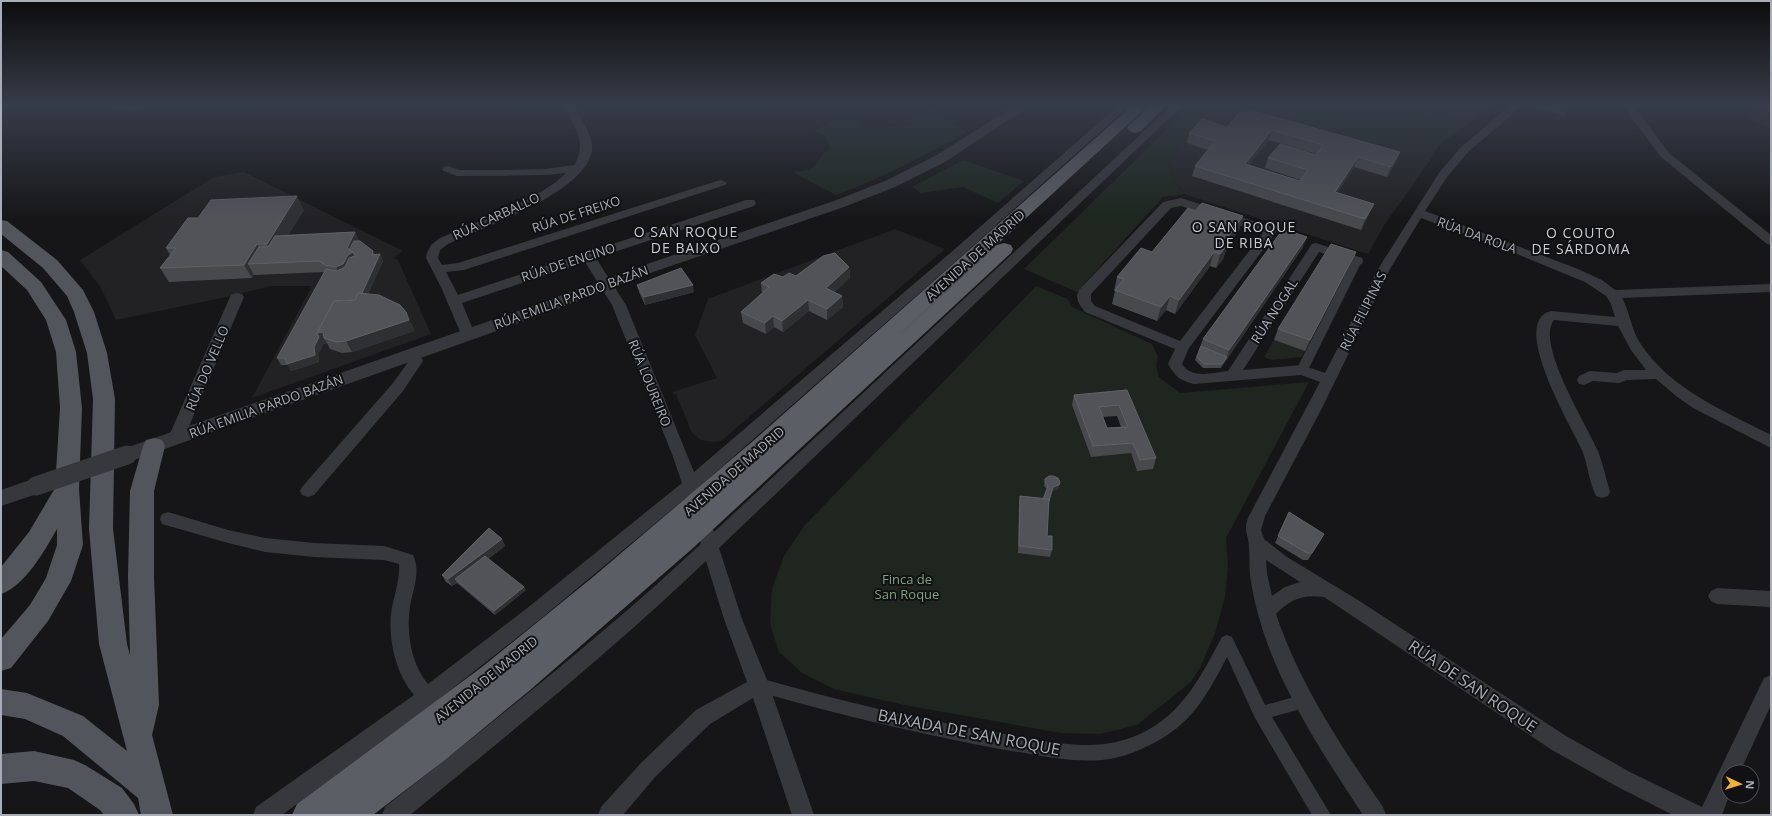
<svg xmlns="http://www.w3.org/2000/svg" width="1772" height="816" font-family="'Open Sans',sans-serif">
<rect width="100%" height="100%" fill="#161618"/>
<path fill="#222225" d="M 1212,105 L 1492,105 L 1438,146 L 1431,159 L 1385,224 L 1368,254 L 1184,194 L 1174,179 L 1167,162 Z
M 1749,105 L 1771,105 L 1771,128 L 1747,118 L 1759,115 Z
M 244,172 L 403,251 L 393,258 L 398,260 L 431,334 L 252,398 L 312,286 L 271,286 L 226,297 L 116,320 L 101,288 L 80,260 L 214,177 Z
M 895,229 L 945,249 L 721,441 L 712,442 L 701,440 L 692,433 L 676,394 L 674,395 L 672,392 L 717,378 L 695,335 L 708,299 Z"/>
<path fill="#1e261f" fill-rule="evenodd" d="M 1192,105 L 1212,105 L 1167,162 L 1174,179 L 1184,194 L 1163,197 L 1077,292 L 1024,269 Z
M 1305,105 L 1429,105 L 1397,145 L 1295,116 Z
M 931,110 L 967,132 C 924,156 882,178 836,195 L 792,172 C 801,171 812,171 818,162 C 824,154 820,155 831,149 L 826,137 L 814,130 L 828,124 L 824,122 L 851,119 L 870,129 L 908,125 L 912,123 L 915,116 L 920,117 Z
M 1436,114 L 1463,124 L 1440,144 L 1412,134 Z
M 963,160 L 1024,181 L 998,203 L 963,187 L 921,193 L 912,187 Z
M 1036,286 L 1068,299 L 1072,307 L 1152,344 L 1158,357 L 1156,366 L 1159,377 L 1180,393 L 1309,382 L 1226,538 L 1228,566 L 1225,597 L 1215,633 L 1200,668 L 1191,682 L 1137,725 L 1100,734 L 1061,733 L 904,705 L 834,689 L 802,673 L 779,652 L 770,624 L 772,589 L 784,556 L 804,526 ZM 1125,401 L 1137,471 L 1131,453 L 1073,406 Z
M 1274,340 L 1305,351 L 1302,357 L 1271,360 L 1264,357 Z"/>
<g fill="none" stroke-linecap="round" stroke-linejoin="round">
<path stroke="#37383d" stroke-width="6" d="M 1540,105 L 1563,113"/>
<path fill="#37383d" fill-rule="evenodd" d="M 1357,258 L 1362,261 L 1308,370 L 1306,373 L 1298,373 L 1296,370 L 1352,261 Z
M 1227,635 L 1232,637 L 1265,705 L 1305,694 L 1311,696 L 1313,701 L 1311,706 L 1272,717 L 1331,815 L 1312,815 L 1255,718 L 1227,657 C 1210,690 1193,722 1159,740 C 1142,750 1122,758 1102,760 C 1068,763 1034,754 1000,749 C 919,734 839,715 759,692 L 754,690 L 751,685 L 754,680 L 759,678 C 837,700 915,719 994,732 C 1026,738 1058,745 1090,745 C 1107,745 1124,741 1140,734 C 1182,715 1201,676 1222,637 Z"/>
<path fill="#37383d" fill-rule="evenodd" d="M 109,105 L 144,105 L 145,107 C 140,112 114,110 109,105 Z
M 564,105 L 574,105 C 580,118 594,136 592,151 C 584,193 485,227 448,244 L 440,250 L 438,258 L 442,265 L 458,263 L 717,181 L 721,180 L 727,183 L 725,185 L 464,270 L 446,272 L 458,295 L 746,200 L 754,200 L 756,203 L 754,206 L 596,258 L 626,305 L 694,472 L 956,248 L 1119,105 L 1130,105 L 964,254 L 699,487 L 701,493 L 699,497 L 693,499 L 687,497 L 538,621 L 434,703 L 282,815 L 253,815 L 256,807 L 414,695 C 395,673 387,636 392,607 C 395,593 400,579 399,564 L 384,560 L 314,557 L 265,552 L 228,543 L 162,524 L 160,519 L 162,514 L 168,512 L 228,530 L 265,538 L 314,543 L 384,546 L 413,555 C 421,571 413,590 410,606 C 406,632 411,664 428,684 L 526,609 L 682,483 L 672,454 L 612,305 L 585,262 L 462,303 L 475,334 L 473,337 L 468,339 L 463,337 L 461,334 L 441,287 L 426,258 L 427,253 L 431,245 L 440,238 C 477,221 538,201 566,173 L 545,175 L 457,176 L 444,171 L 442,169 L 444,167 L 448,166 L 459,170 L 507,170 L 545,169 L 574,165 C 588,143 574,126 564,105 Z
M 1172,105 L 1183,105 L 719,548 L 742,619 L 769,685 L 814,815 L 792,815 L 753,698 L 710,724 L 655,777 L 623,815 L 598,815 L 601,807 L 641,763 L 696,710 L 747,682 L 724,619 L 706,561 C 612,651 510,733 410,815 L 382,815 L 385,807 C 493,722 600,638 701,544 L 692,516 L 694,511 L 700,509 L 706,511 L 714,532 Z
M 1511,105 L 1523,105 L 1468,152 L 1447,177 L 1425,211 L 1578,269 L 1602,280 L 1615,290 L 1771,284 L 1771,292 L 1622,298 C 1630,312 1631,329 1640,343 C 1670,389 1724,411 1771,435 L 1771,448 L 1693,408 L 1676,396 L 1656,379 L 1627,380 L 1619,383 L 1593,381 L 1584,385 L 1579,384 L 1577,380 L 1579,376 L 1590,371 L 1617,373 L 1624,370 L 1646,370 L 1631,350 L 1618,326 L 1554,320 C 1535,343 1587,425 1598,451 C 1603,464 1606,478 1610,492 L 1608,496 L 1602,498 L 1596,496 C 1589,482 1588,465 1582,450 C 1572,427 1508,322 1551,311 L 1615,317 L 1611,304 L 1606,296 L 1585,282 L 1512,252 L 1421,218 L 1390,269 L 1322,408 L 1265,516 L 1261,530 L 1264,539 L 1287,557 L 1358,600 L 1566,736 L 1630,772 L 1702,807 L 1764,678 L 1771,675 L 1771,705 L 1740,772 L 1728,772 L 1729,796 L 1722,815 L 1673,815 L 1616,786 L 1552,750 L 1324,597 C 1304,594 1290,599 1276,614 C 1300,685 1341,746 1383,807 L 1386,815 L 1363,815 C 1315,742 1262,663 1250,575 C 1249,566 1250,557 1249,548 C 1249,534 1242,531 1249,516 L 1320,382 L 1301,375 L 1194,384 C 1179,380 1176,377 1168,364 L 1175,349 L 1085,312 C 1080,305 1074,299 1079,290 L 1163,202 L 1181,198 L 1275,228 L 1277,231 L 1189,348 L 1182,364 C 1191,379 1212,373 1228,371 L 1310,247 L 1312,244 L 1316,243 L 1362,258 L 1363,261 L 1362,264 L 1357,265 L 1319,252 L 1243,370 L 1302,365 L 1325,373 L 1378,269 L 1439,173 L 1460,148 ZM 1181,206 L 1263,233 L 1180,341 L 1095,306 L 1091,301 L 1091,294 L 1171,208 ZM 1266,560 L 1300,582 L 1285,587 L 1272,596 L 1267,574 Z
M 1622,105 L 1633,105 L 1669,153 L 1771,235 L 1771,245 L 1767,244 L 1661,157 Z
M 237,293 L 242,294 L 244,297 L 184,438 L 181,442 L 176,444 L 171,442 L 168,438 L 230,297 L 232,294 Z
M 414,349 L 419,351 L 423,361 L 403,391 L 314,495 L 308,497 L 302,495 L 300,491 L 302,487 L 393,383 L 409,361 L 407,354 L 409,351 Z
M 1717,588 L 1771,591 L 1771,607 L 1717,604 L 1711,601 L 1708,596 L 1711,591 Z"/>
<path fill="#37383d" fill-rule="evenodd" d="M 1016,105 L 1031,105 L 945,162 L 895,187 L 844,207 L 656,271 L 547,313 L 134,460 L 127,462 L 120,460 L 117,455 L 120,450 L 535,305 L 644,265 L 834,201 L 885,181 L 935,156 Z
M 36,478 L 43,480 L 46,486 L 43,492 L 1,506 L 1,490 Z"/>
<path fill="#53555c" fill-rule="evenodd" d="M 1,220 L 7,221 L 57,260 L 83,290 L 94,312 L 107,353 L 115,399 L 113,529 L 127,644 L 130,655 L 128,576 L 130,491 L 143,446 L 146,440 L 154,438 L 162,440 L 165,446 L 154,491 L 154,576 L 159,705 L 152,735 L 173,815 L 141,815 L 138,798 L 63,736 L 25,719 L 1,715 L 1,689 L 27,693 L 83,716 L 127,751 L 99,644 L 89,529 L 93,399 L 87,353 L 74,312 L 67,296 L 43,268 L 1,234 Z
M 1,250 L 8,252 L 41,282 L 66,320 L 76,352 L 82,408 L 79,489 L 83,545 L 71,581 L 48,621 L 11,668 L 1,671 L 1,639 L 30,605 L 46,578 L 57,545 L 57,529 C 45,550 25,586 1,594 L 1,567 L 29,532 L 55,488 L 60,408 L 56,352 L 46,320 L 27,290 L 1,266 Z
M 34,751 L 74,760 L 85,765 L 122,788 L 134,804 L 139,815 L 104,815 L 100,810 L 68,788 L 34,781 L 1,784 L 1,754 Z"/>
<path fill="#5b5e65" fill-rule="evenodd" d="M 1133,105 L 1149,105 L 877,355 L 997,245 L 1004,243 L 1011,245 L 1013,249 L 1011,253 L 693,548 L 529,691 L 445,760 L 373,815 L 292,815 L 297,804 L 482,667 L 593,577 L 753,441 Z
M 1151,105 L 1167,105 L 1141,131 L 1135,133 L 1129,131 L 1127,128 L 1129,125 Z"/>
<path stroke="#37383d" stroke-width="19" d="M 36,486 L 127,455"/>
</g>
<path fill="#47494d" fill-rule="evenodd" d="M 1243,108 L 1396,162 L 1387,177 L 1354,167 L 1337,193 L 1369,214 L 1361,230 L 1192,176 L 1195,166 L 1208,150 L 1187,143 L 1189,133 L 1227,127 ZM 1269,140 L 1316,154 L 1316,155 L 1268,158 L 1265,168 L 1301,180 L 1300,181 L 1249,165 Z
M 304,210 L 288,235 L 355,232 L 359,241 L 375,254 L 380,254 L 383,261 L 368,294 L 411,323 L 414,331 L 352,352 L 342,353 L 330,349 L 327,343 L 323,344 L 318,355 L 319,362 L 291,371 L 288,365 L 281,365 L 277,358 L 325,272 L 254,275 L 252,278 L 169,282 L 160,268 L 170,255 L 166,248 Z
M 1195,211 L 1239,230 L 1227,247 L 1223,259 L 1216,268 L 1210,266 L 1175,314 L 1166,310 L 1157,321 L 1112,304 L 1115,291 L 1114,291 L 1117,277 L 1152,252 Z
M 1303,247 L 1221,368 L 1203,368 L 1195,360 L 1203,339 Z
M 1356,252 L 1351,262 L 1305,351 L 1274,340 L 1278,329 Z
M 849,267 L 850,278 L 834,292 L 842,296 L 843,307 L 827,320 L 809,311 L 783,332 L 774,327 L 766,334 L 743,323 L 741,312 L 762,294 L 761,283 L 783,277 L 796,276 Z
M 637,285 L 694,292 L 645,305 L 639,292 Z
M 1127,390 L 1156,458 L 1153,469 L 1137,471 L 1131,453 L 1091,457 L 1072,405 L 1074,395 ZM 1117,416 L 1121,427 L 1107,428 L 1103,417 Z
M 1045,479 L 1060,482 L 1058,489 L 1052,491 L 1049,503 L 1047,536 L 1052,550 L 1050,557 L 1018,553 L 1019,504 L 1020,496 L 1043,499 L 1047,489 L 1044,486 Z
M 1289,512 L 1324,534 L 1320,541 L 1308,560 L 1303,560 L 1275,543 Z
M 502,539 L 505,546 L 488,559 L 524,587 L 526,590 L 495,615 L 457,583 L 452,586 L 446,582 L 442,575 Z"/>
<path fill="#2f3033" d="M 1272,130 L 1269,140 L 1242,174 L 1245,164 Z
M 1400,152 L 1396,162 L 1387,177 L 1391,167 Z
M 1358,157 L 1354,167 L 1331,202 L 1335,192 Z
M 297,196 L 304,210 L 274,257 L 267,244 Z
M 1374,204 L 1361,230 L 1365,219 Z
M 1243,216 L 1239,230 L 1227,247 L 1223,259 L 1216,268 L 1223,244 Z
M 355,232 L 360,243 L 358,263 L 341,278 L 336,267 L 347,248 Z
M 1307,237 L 1303,247 L 1226,360 L 1229,350 Z
M 257,244 L 265,258 L 248,264 L 254,275 L 252,278 L 244,265 Z
M 1214,252 L 1210,266 L 1175,314 L 1179,300 Z
M 1356,252 L 1351,262 L 1305,351 L 1310,340 Z
M 380,254 L 383,261 L 360,311 L 357,304 Z
M 849,267 L 850,278 L 826,299 L 826,288 Z
M 693,285 L 694,292 L 645,305 L 644,297 Z
M 842,296 L 843,307 L 827,320 L 827,309 Z
M 1170,296 L 1166,310 L 1157,321 L 1161,307 Z
M 808,300 L 809,311 L 783,332 L 782,321 Z
M 335,305 L 324,338 L 327,343 L 323,344 L 318,355 L 319,362 L 291,371 L 287,364 L 314,347 L 317,333 Z
M 406,312 L 414,331 L 352,352 L 346,341 Z
M 773,316 L 774,327 L 766,334 L 765,323 Z
M 1227,357 L 1226,360 L 1221,368 L 1222,364 Z
M 1060,482 L 1058,489 L 1052,491 L 1048,507 L 1053,487 Z
M 502,539 L 505,546 L 458,582 L 455,579 L 457,583 L 452,586 L 448,579 Z
M 524,587 L 526,590 L 495,615 L 494,611 Z"/>
<path fill="#525359" stroke="#5f6168" fill-rule="evenodd" d="M 1243,108 L 1400,152 L 1391,167 L 1358,157 L 1335,192 L 1374,204 L 1365,219 L 1195,166 L 1215,141 L 1189,133 L 1202,119 L 1227,127 ZM 1272,130 L 1323,145 L 1316,155 L 1280,144 L 1268,158 L 1308,170 L 1300,181 L 1245,164 Z
M 297,196 L 267,244 L 257,244 L 244,265 L 160,268 L 176,248 L 166,248 L 188,218 L 198,218 L 211,200 Z
M 1202,203 L 1243,216 L 1223,244 L 1227,245 L 1220,254 L 1214,252 L 1179,300 L 1170,296 L 1161,307 L 1115,290 L 1124,279 L 1117,277 L 1141,248 L 1152,252 L 1188,208 L 1195,211 Z
M 1283,229 L 1307,237 L 1229,350 L 1203,339 Z
M 355,232 L 347,248 L 353,252 L 348,255 L 343,264 L 336,267 L 325,265 L 319,261 L 248,264 L 259,247 L 268,247 L 275,236 Z
M 354,241 L 360,241 L 373,251 L 372,255 L 380,254 L 362,293 L 358,293 L 355,300 L 334,301 L 317,333 L 319,337 L 314,347 L 315,355 L 287,364 L 285,358 L 277,358 L 326,269 L 337,271 L 345,267 L 349,258 L 355,256 L 353,252 L 349,250 Z
M 1331,244 L 1356,252 L 1310,340 L 1278,329 Z
M 835,253 L 849,267 L 826,288 L 842,296 L 827,309 L 808,300 L 782,321 L 773,316 L 765,323 L 741,312 L 769,287 L 761,283 L 774,274 L 783,277 L 789,273 L 796,276 L 823,256 Z
M 681,268 L 693,285 L 644,297 L 637,285 Z
M 358,293 L 379,295 L 400,305 L 406,312 L 409,320 L 346,341 L 336,342 L 324,338 L 323,332 L 317,333 L 334,301 L 355,300 Z
M 1201,346 L 1227,357 L 1222,364 L 1204,364 L 1197,357 Z
M 1127,390 L 1156,458 L 1140,460 L 1133,443 L 1093,446 L 1074,395 ZM 1119,405 L 1128,427 L 1107,428 L 1099,407 Z
M 1049,476 L 1053,476 L 1058,478 L 1060,482 L 1059,485 L 1053,487 L 1049,501 L 1049,499 L 1043,499 L 1048,486 L 1045,482 L 1045,479 Z
M 1020,496 L 1049,499 L 1047,536 L 1052,536 L 1052,550 L 1019,546 Z
M 1289,512 L 1324,534 L 1312,553 L 1307,553 L 1278,536 Z
M 489,528 L 502,539 L 448,579 L 442,575 Z
M 485,556 L 524,587 L 494,611 L 455,579 Z"/>
<linearGradient id="sky" x2="0" y2="1"><stop stop-color="#0c0c0d"/><stop offset="0.48" stop-color="#363c48"/><stop offset="1" stop-color="#363c48" stop-opacity="0"/></linearGradient>
<rect width="1772" height="220" fill="url(#sky)"/>
<g text-anchor="middle" stroke-width="4" stroke-linejoin="round" paint-order="stroke">
<g font-size="13" fill="#a8adb8" stroke="#111113">
<text transform="translate(576 214) rotate(-18)" y="5">RÚA DE FREIXO</text>
<text transform="translate(496 216) rotate(-25)" y="5">RÚA CARBALLO</text>
<text transform="translate(1477 235) rotate(20)" y="5">RÚA DA ROLA</text>
<text transform="translate(975 255) rotate(-42)" y="5">AVENIDA DE MADRID</text>
<text transform="translate(568 262) rotate(-18)" y="5">RÚA DE ENCINO</text>
<text transform="translate(571 297) rotate(-20)" y="5">RÚA EMILIA PARDO BAZÁN</text>
<text transform="translate(1274 311) rotate(-57)" y="5">RÚA NOGAL</text>
<text transform="translate(1363 311) rotate(-63)" y="5">RÚA FILIPINAS</text>
<text transform="translate(207 368) rotate(-67)" y="5">RÚA DO VELLO</text>
<text transform="translate(650 383) rotate(68)" y="5">RÚA LOUREIRO</text>
<text transform="translate(266 406) rotate(-20)" y="5">RÚA EMILIA PARDO BAZÁN</text>
<text transform="translate(734 471) rotate(-41)" y="5">AVENIDA DE MADRID</text>
<text transform="translate(486 679) rotate(-39)" y="5">AVENIDA DE MADRID</text>
</g>
<g font-size="13" fill="#7fa381" stroke="#111113">
<text x="907" y="584">Finca de<tspan x="907" dy="15">San Roque</tspan></text>
</g>
<g font-size="14" letter-spacing="1" fill="#c9ccd4" stroke="#111113">
<text x="1244" y="232">O SAN ROQUE<tspan x="1244" dy="16">DE RIBA</tspan></text>
<text x="686" y="237">O SAN ROQUE<tspan x="686" dy="16">DE BAIXO</tspan></text>
<text x="1581" y="238">O COUTO<tspan x="1581" dy="16">DE SÁRDOMA</tspan></text>
</g>
<g font-size="16" fill="#a8adb8" stroke="#111113">
<text transform="translate(1473 686) rotate(34)" y="6">RÚA DE SAN ROQUE</text>
<text transform="translate(969 732) rotate(11)" y="6">BAIXADA DE SAN ROQUE</text>
</g>
</g>
<rect width="1772" height="816" fill="none" stroke="#a8adb8" stroke-width="4"/>
<g transform="translate(1740 784) rotate(94)"><circle r="19" fill="#111113" stroke="#4d4f55"/>
<path d="M0-3L7 15L0 10L-7 15Z" fill="#f2b134"/>
<text y="-6" font-size="11" font-weight="bold" text-anchor="middle" fill="#a8adb8">N</text>
</g>
</svg>
